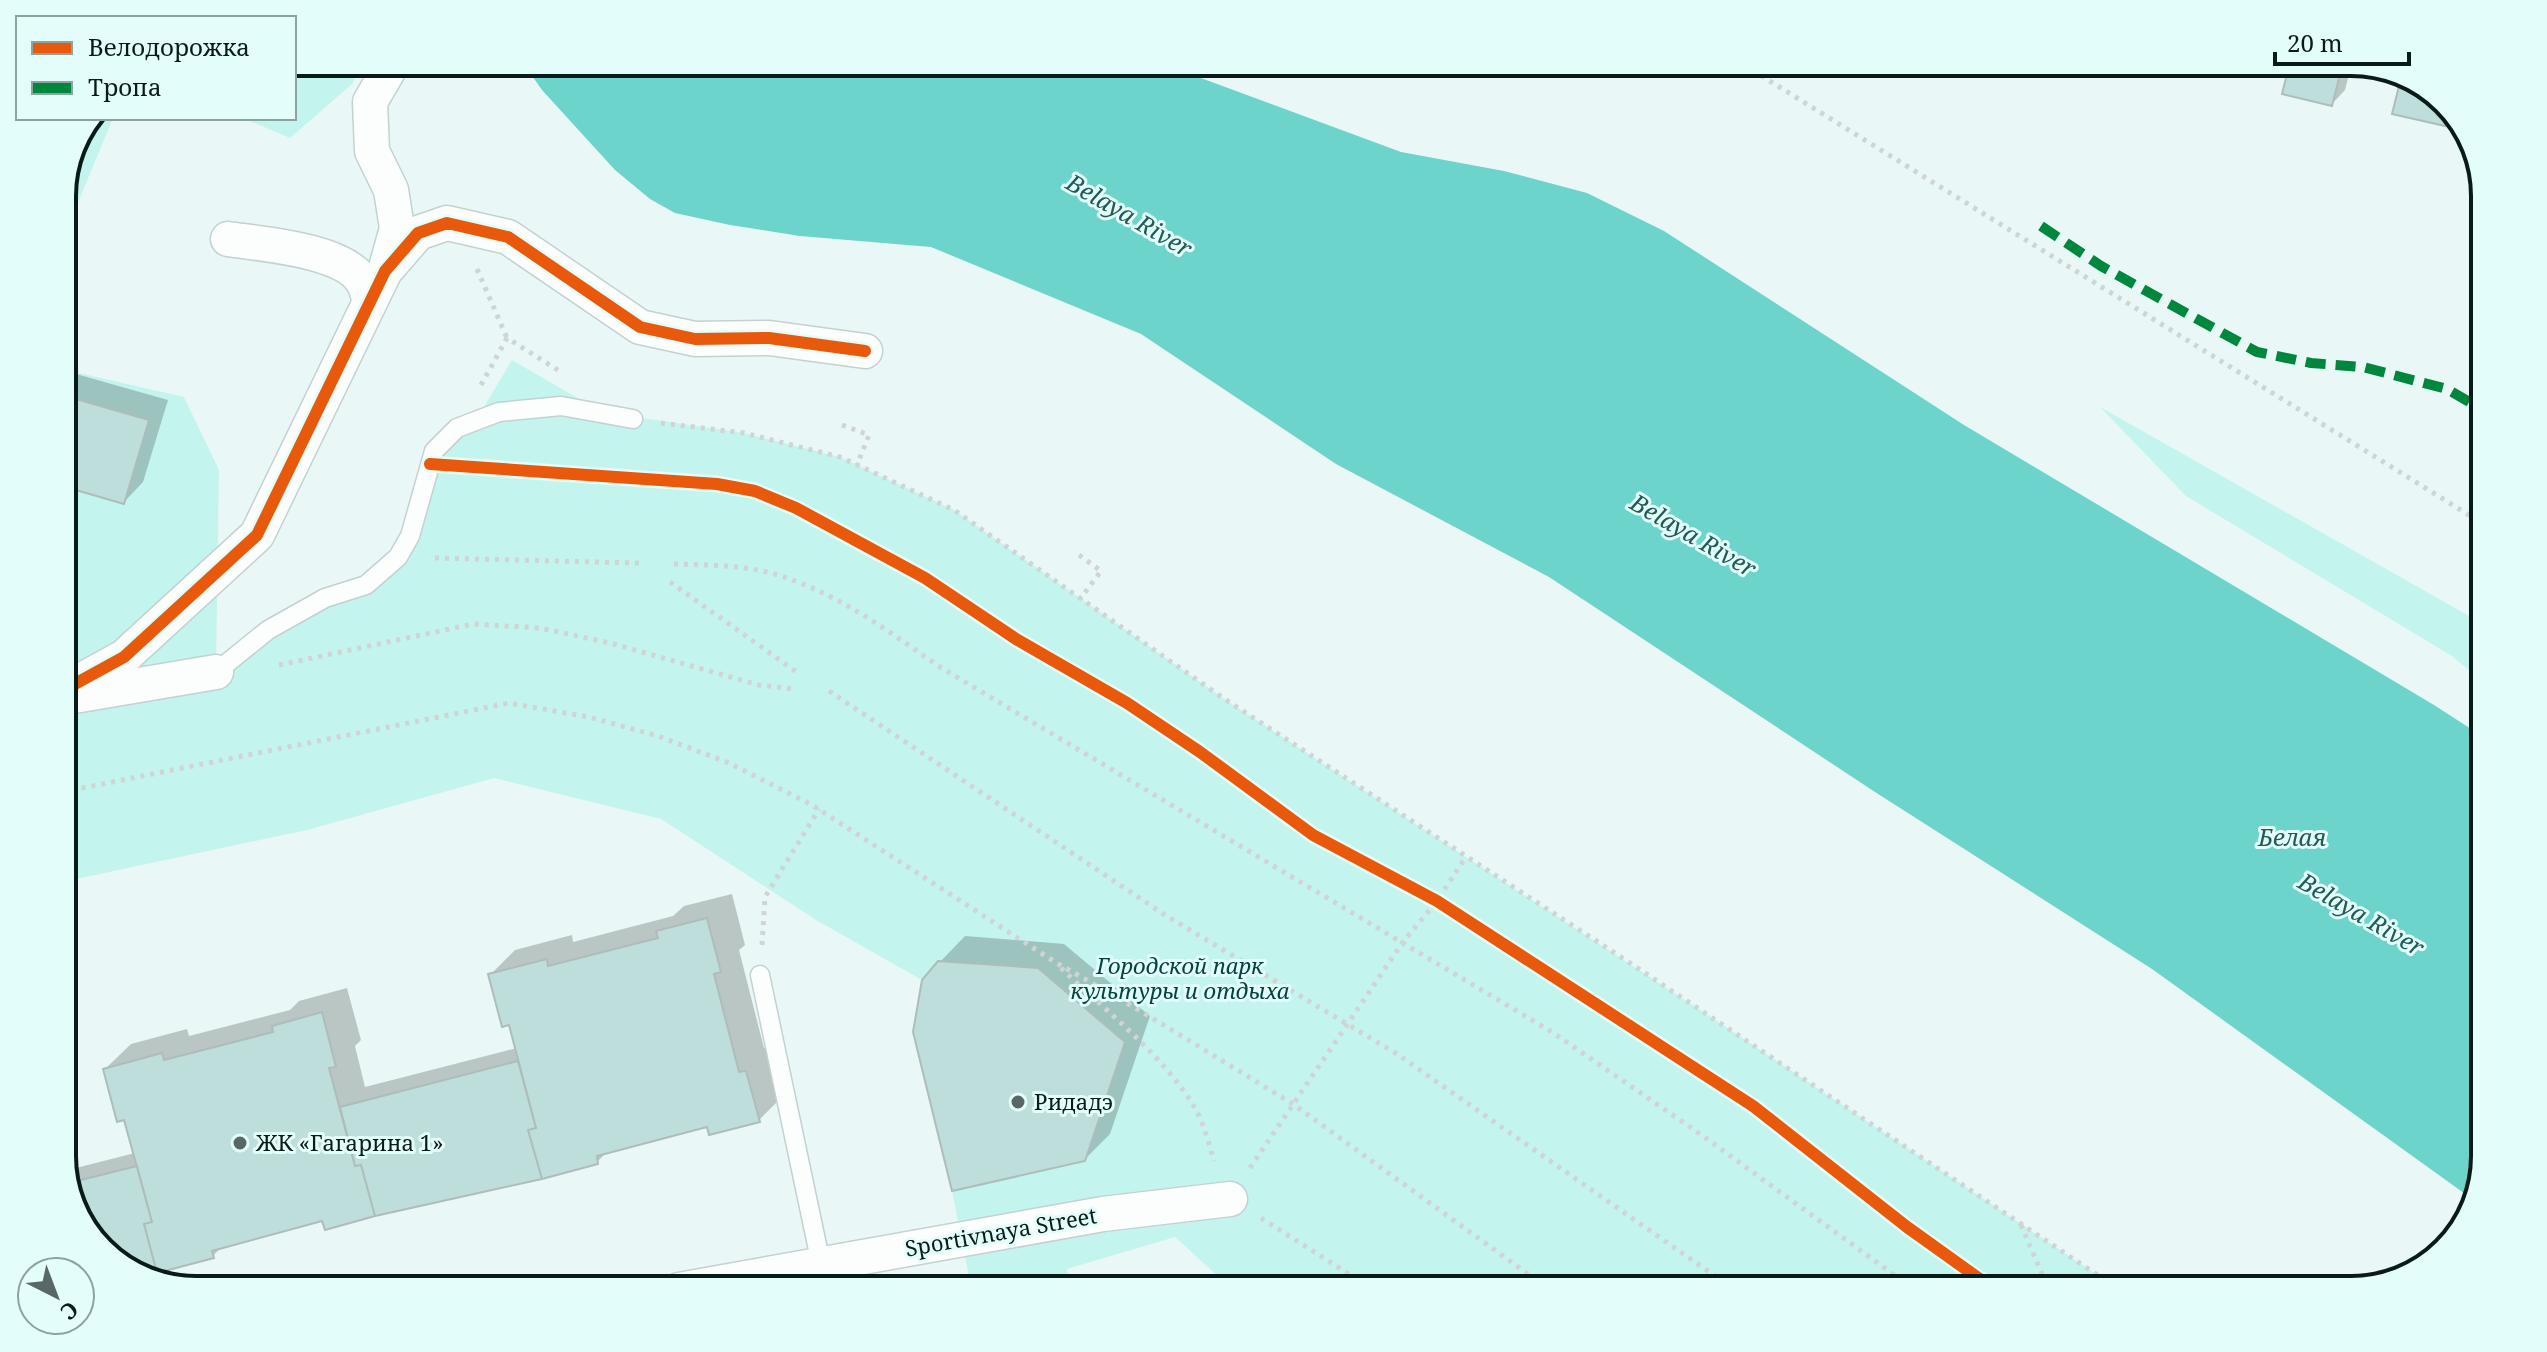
<svg xmlns="http://www.w3.org/2000/svg" width="2547" height="1352" font-family="'Noto Serif',serif">
<rect width="100%" height="100%" fill="#e9f8f6"/>
<path fill="#c4f4ee" d="M 294,71 L 357,71 L 353,83 L 290,138 L 243,118 L 294,118 Z
M 94,118 L 113,118 L 70,222 L 62,232 L 62,188 Z
M 512,360 L 579,399 L 530,399 L 484,407 Z
M 62,369 L 184,397 L 219,470 L 216,671 L 397,557 L 424,484 L 457,428 L 561,406 L 744,433 L 840,457 L 954,510 L 1223,698 L 1705,1013 L 2120,1290 L 1233,1290 L 1175,1237 L 1067,1269 L 1070,1290 L 955,1290 L 971,1287 L 952,1191 L 922,980 L 816,920 L 661,819 L 494,778 L 307,830 L 62,882 Z
M 2100,407 L 2485,625 L 2485,684 L 2452,656 L 2186,496 Z"/>
<path fill="#6cd4cb" d="M 1171,67 L 1401,152 L 1504,171 L 1587,193 L 1664,231 L 1964,425 L 2434,705 L 2485,738 L 2485,1156 L 2475,1201 L 2152,969 L 1875,792 L 1549,577 L 1336,464 L 1141,334 L 931,247 L 800,236 L 730,225 L 675,213 L 650,199 L 615,170 L 542,90 L 528,70 Z"/>
<path fill="#0003" d="M 2292,62 L 2352,62 L 2345,90 L 2332,104 Z
M 2411,76 L 2454,114 L 2444,124 Z
M 62,370 L 168,400 L 143,482 L 124,502 L 62,484 Z
M 732,894 L 745,945 L 739,950 L 764,1048 L 771,1047 L 784,1095 L 759,1120 L 708,1124 L 609,1150 L 597,1162 L 324,1219 L 223,1245 L 213,1256 L 137,1276 L 85,1231 L 64,1171 L 135,1153 L 125,1117 L 105,1069 L 131,1044 L 187,1029 L 189,1036 L 290,1010 L 299,1001 L 347,988 L 361,1040 L 355,1046 L 365,1087 L 517,1048 L 510,1023 L 490,975 L 515,950 L 572,935 L 573,942 L 673,916 L 684,906 Z
M 965,936 L 1064,944 L 1150,1016 L 1110,1134 L 1084,1160 L 940,962 Z"/>
<path fill="#bededb" stroke="#aebdbb" stroke-width="2" d="M 2290,62 L 2343,62 L 2332,106 L 2282,94 Z
M 2402,74 L 2411,76 L 2449,110 L 2445,126 L 2392,114 Z
M 62,395 L 149,420 L 124,504 L 62,486 Z
M 707,918 L 721,972 L 714,974 L 739,1072 L 746,1071 L 760,1122 L 709,1135 L 707,1127 L 597,1156 L 598,1164 L 542,1179 L 528,1130 L 536,1128 L 509,1025 L 502,1027 L 488,974 L 547,959 L 548,966 L 658,938 L 656,931 Z
M 938,961 L 1038,968 L 1125,1042 L 1085,1161 L 952,1191 L 913,1032 L 922,980 Z
M 322,1012 L 336,1067 L 329,1068 L 355,1166 L 361,1165 L 375,1216 L 325,1230 L 322,1221 L 212,1251 L 214,1258 L 157,1273 L 144,1224 L 152,1222 L 124,1120 L 117,1122 L 103,1069 L 162,1053 L 164,1060 L 273,1032 L 272,1026 Z
M 518,1061 L 536,1128 L 528,1130 L 542,1179 L 375,1216 L 361,1165 L 355,1166 L 340,1107 Z
M 137,1166 L 152,1222 L 144,1224 L 157,1273 L 141,1277 L 136,1276 L 85,1231 L 69,1183 Z"/>
<g fill="none" stroke-linecap="round" stroke-linejoin="round">
<g stroke="#c3d2d0" stroke-width="21">
<path id="service" d="M 216,672 L 268,630 L 325,598 L 366,585 L 398,557 L 410,536 L 434,451 L 457,428 L 499,412 L 561,406 L 633,419
M 760,975 L 821,1264"/>
</g>
<g stroke="#c3d2d0" stroke-width="37">
<path id="minor" d="M 228,239 C 261,244 348,250 364,284 C 367,289 368,297 370,302
M 386,268 L 397,228 L 391,190 L 372,151 L 370,102 L 388,71
M 62,691 L 124,657 L 257,535 L 385,271 L 418,233 L 447,223 L 508,237 L 640,327 L 695,339 L 769,338 L 865,351
M 74,696 L 216,672
M 679,1290 L 1103,1214 L 1230,1199"/>
</g>
<path stroke="#d0d4d4" stroke-width="5" stroke-dasharray="4 6" stroke-linecap="butt" d="M 1744,65 L 2485,525
M 477,269 L 507,338
M 481,385 L 507,338 L 561,372
M 661,423 L 744,433 L 840,457 L 954,510 L 1223,698 L 1624,959 L 2120,1290
M 842,425 L 869,435 L 857,465
M 1079,555 L 1101,571 L 1080,599
M 435,558 L 640,563
M 674,564 C 708,565 745,565 778,575 C 839,594 888,631 940,667 L 1552,1032 L 1696,1131 L 1915,1290
M 670,582 L 798,673
M 279,665 L 473,624 L 540,628 L 610,643 L 759,685 L 794,689
M 829,691 L 1165,915 L 1397,1054 L 1735,1290
M 62,792 L 509,703 L 589,717 L 658,736 L 729,763 L 812,805 L 1055,962 L 1139,1010 L 1293,1104 L 1550,1290
M 762,945 L 765,897 L 819,809
M 1061,968 C 1107,1012 1162,1054 1195,1108 C 1204,1124 1209,1144 1214,1161
M 1250,1168 L 1403,942 L 1437,901 L 1465,858
M 1261,1218 L 1374,1290
M 2021,1225 L 2049,1290"/>
<use href="#service" stroke="#fcfefe" stroke-width="18"/>
<use href="#minor" stroke="#fcfefe" stroke-width="34"/>
<path stroke="#00873e" stroke-width="10" stroke-dasharray="20 10" stroke-linecap="butt" d="M 2041,226 L 2101,266 L 2257,352 L 2311,363 L 2363,367 L 2447,389 L 2485,411"/>
<g stroke="#e3fefa" stroke-width="17">
<path id="cycleway" d="M 430,464 L 717,484 L 755,491 L 796,508 L 925,578 L 1016,639 L 1127,703 L 1200,752 L 1313,835 L 1437,901 L 1753,1106 L 1907,1227 L 1995,1290
M 62,691 L 124,657 L 257,535 L 385,271 L 418,233 L 447,223 L 508,237 L 640,327 L 695,339 L 769,338 L 865,351"/>
</g>
<use href="#cycleway" stroke="#e8590c" stroke-width="12"/>
</g>
<g fill="#576866" stroke="#e3fefa" stroke-width="3">
<circle cx="1018" cy="1102" r="8"/>
<circle cx="240" cy="1143" r="8"/>
</g>
<g text-anchor="middle" stroke-width="6" stroke-linejoin="round" paint-order="stroke">
<g font-size="22" font-style="italic" fill="#03443f" stroke="#e3fefa">
<text x="1180" y="974">Городской парк<tspan x="1180" dy="25">культуры и отдыха</tspan></text>
</g>
<g font-size="22" fill="#091b19" stroke="#e3fefa" text-anchor="start">
<text x="1034" y="1110">Ридадэ</text>
<text x="256" y="1151">ЖК «Гагарина 1»</text>
</g>
<g font-size="22" fill="#091b19" stroke="#e3fefa">
<text transform="translate(1001 1232) rotate(-10)" y="8">Sportivnaya Street</text>
</g>
<g font-size="24" font-style="italic" fill="#225a55" stroke="#e3fefa">
<text transform="translate(1129 216) rotate(30)" y="8">Belaya River</text>
<text transform="translate(1693 536) rotate(30)" y="8">Belaya River</text>
<text x="2292" y="846">Белая</text>
<text transform="translate(2361 915) rotate(30)" y="8">Belaya River</text>
</g>
</g>
<path d="M0 0H2547V1352H0ZM196 76H2351A120 120 0 0 1 2471 196V1156A120 120 0 0 1 2351 1276H196A120 120 0 0 1 76 1156V196A120 120 0 0 1 196 76Z" fill="#e3fefa" fill-rule="evenodd"/>
<path fill="none" stroke="#091b19" stroke-width="4" d="M196 76H2351A120 120 0 0 1 2471 196V1156A120 120 0 0 1 2351 1276H196A120 120 0 0 1 76 1156V196A120 120 0 0 1 196 76Z"/>
<rect x="16" y="16" width="280" height="104" fill="#e3fefa" stroke="#8ca3a0" stroke-width="2"/>
<rect x="32" y="42" width="40" height="12" fill="#e8590c" stroke="#8ca3a0" stroke-width="2"/>
<text x="88" y="56" font-size="24" fill="#091b19">Велодорожка</text>
<rect x="32" y="82" width="40" height="12" fill="#00873e" stroke="#8ca3a0" stroke-width="2"/>
<text x="88" y="96" font-size="24" fill="#091b19">Тропа</text>
<g transform="translate(56 1296) rotate(138)"><circle r="38" fill="#e3fefa" stroke="#8ca3a0" stroke-width="2"/>
<path d="M0-6L14 30L0 20L-14 30Z" fill="#576866"/>
<text y="-12" font-size="22" font-weight="bold" text-anchor="middle" fill="#091b19">С</text>
</g>
<path d="M2275 52v12h134v-12" fill="none" stroke="#091b19" stroke-width="4"/>
<text x="2287" y="52" font-size="24" fill="#091b19" stroke="#e3fefa" stroke-width="6" paint-order="stroke">20 m</text>
</svg>
